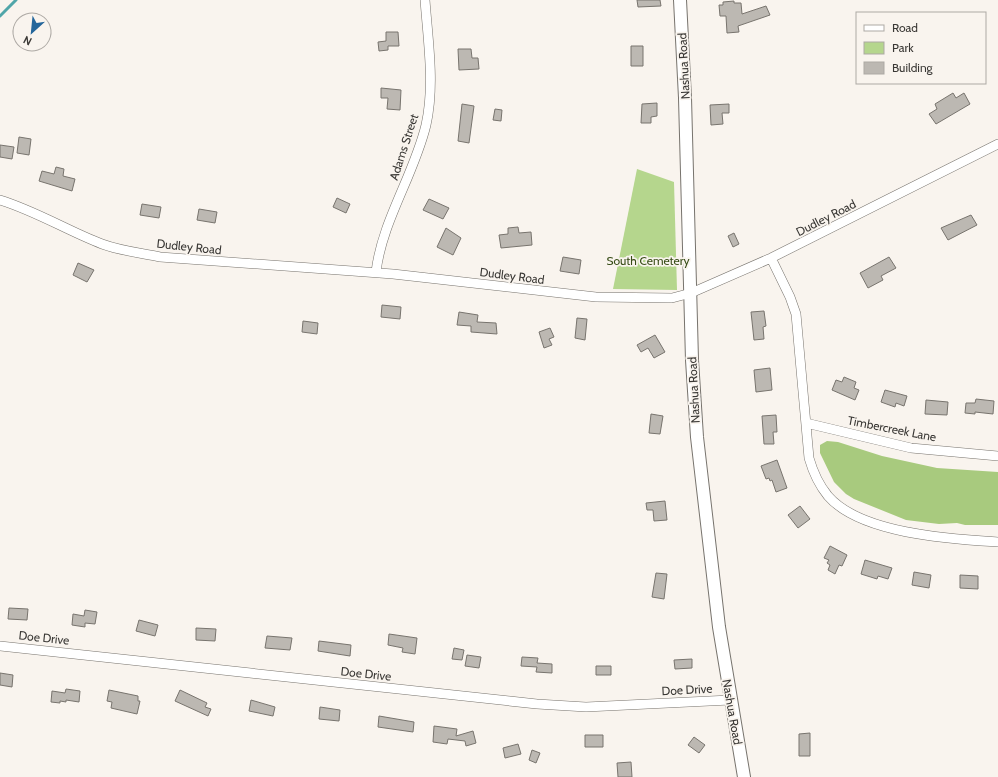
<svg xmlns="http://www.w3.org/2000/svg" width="998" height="777" font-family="Cabin,sans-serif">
<rect width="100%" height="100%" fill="#f9f4ee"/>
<path fill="#b5d68d" d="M 637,169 L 674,182 L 677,290 L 613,289 Z"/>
<path fill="#a8ca7e" d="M 827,441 L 838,442 L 882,456 L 937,468 L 998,472 L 998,525 L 965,525 L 957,523 L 939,524 L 906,520 L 854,499 L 846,494 L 834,482 L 820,453 L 820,445 Z"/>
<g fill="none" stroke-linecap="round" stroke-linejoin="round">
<path stroke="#50a6a9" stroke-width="3" d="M 0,16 L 16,0"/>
</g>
<path fill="#bcb8b2" stroke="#78746e" d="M 637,0 L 660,0 L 661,6 L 638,7 Z
M 734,1 L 734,3 L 741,3 L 742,14 L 766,6 L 770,15 L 738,26 L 739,32 L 727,33 L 726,16 L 720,16 L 719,5 L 723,5 L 723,2 Z
M 386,32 L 398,32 L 399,46 L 388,46 L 388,50 L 379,51 L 378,42 L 386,41 Z
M 631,46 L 643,46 L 643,66 L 631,66 Z
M 458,49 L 471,49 L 472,58 L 478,58 L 479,69 L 459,70 Z
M 381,88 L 401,90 L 400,110 L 387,109 L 388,98 L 381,98 Z
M 953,93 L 956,98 L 964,93 L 970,104 L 936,124 L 929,114 L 937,109 L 935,104 Z
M 657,103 L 657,116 L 651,117 L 651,123 L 641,123 L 642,104 Z
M 462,104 L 474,106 L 469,143 L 458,141 Z
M 729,104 L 729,113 L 722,113 L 723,124 L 711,125 L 710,105 Z
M 495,109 L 502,110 L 501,121 L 493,120 Z
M 19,137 L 31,139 L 29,155 L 17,153 Z
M 0,145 L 14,147 L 12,159 L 0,157 Z
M 56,167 L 64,169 L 63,176 L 75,179 L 72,191 L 39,181 L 42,171 L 54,174 Z
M 337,198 L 350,204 L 346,213 L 333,207 Z
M 429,199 L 449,208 L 443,219 L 423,210 Z
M 142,204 L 161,207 L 159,218 L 140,215 Z
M 199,209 L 217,212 L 215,223 L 197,220 Z
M 971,215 L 977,225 L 948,240 L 941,228 Z
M 518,227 L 519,233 L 531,232 L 532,245 L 501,248 L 499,235 L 508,234 L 508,228 Z
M 446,228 L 461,238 L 453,255 L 437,247 Z
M 734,233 L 739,244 L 733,247 L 728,236 Z
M 563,257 L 581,260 L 579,274 L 560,271 Z
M 889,257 L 896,268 L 881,276 L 883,280 L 868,288 L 860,273 Z
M 78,263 L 94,270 L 87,282 L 73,275 Z
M 382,305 L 401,307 L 400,319 L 381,317 Z
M 764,311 L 766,326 L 763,327 L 764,339 L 754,340 L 751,312 Z
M 459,312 L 478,315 L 477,322 L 496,323 L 497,334 L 471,332 L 471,326 L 457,325 Z
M 577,318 L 587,319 L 585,340 L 575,338 Z
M 303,321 L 318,323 L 317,334 L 302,332 Z
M 550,328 L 554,337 L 549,339 L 552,345 L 544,348 L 539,332 Z
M 655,335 L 665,352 L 654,358 L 648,348 L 641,352 L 637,345 Z
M 770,368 L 772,390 L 756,392 L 754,370 Z
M 844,377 L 856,382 L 854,388 L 859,390 L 855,400 L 832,390 L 836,380 L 842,382 Z
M 885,390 L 907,396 L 904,406 L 896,403 L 895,407 L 881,402 Z
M 976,399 L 994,401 L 993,414 L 975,412 L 975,414 L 965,413 L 966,403 L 975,403 Z
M 926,400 L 948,402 L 947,415 L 925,414 Z
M 651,414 L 663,416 L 660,434 L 649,433 Z
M 776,415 L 777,432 L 773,432 L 774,444 L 764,444 L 762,416 Z
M 777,460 L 787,488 L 776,492 L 772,480 L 770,481 L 769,478 L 766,479 L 761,466 Z
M 665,501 L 667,520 L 654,521 L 653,510 L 647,510 L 646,503 Z
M 800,506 L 810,519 L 798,528 L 788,515 Z
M 830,546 L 847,555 L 842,566 L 839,565 L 835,574 L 828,570 L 830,565 L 827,563 L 829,560 L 824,558 Z
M 865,560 L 892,568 L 888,579 L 878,576 L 877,579 L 861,574 Z
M 914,572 L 931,575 L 929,588 L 912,585 Z
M 656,573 L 667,574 L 664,599 L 652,597 Z
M 960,575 L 978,576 L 978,589 L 960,588 Z
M 9,608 L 28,609 L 27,620 L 8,619 Z
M 85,610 L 97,612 L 95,624 L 85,623 L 85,627 L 72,625 L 73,614 L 84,616 Z
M 139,620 L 158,625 L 155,636 L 136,631 Z
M 196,628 L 216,629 L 215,641 L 196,640 Z
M 389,634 L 417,638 L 415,654 L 402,652 L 403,648 L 388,645 Z
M 267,636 L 292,638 L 290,650 L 265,648 Z
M 319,641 L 351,645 L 350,656 L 318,651 Z
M 454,648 L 464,650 L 462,660 L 452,659 Z
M 467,655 L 481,657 L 479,668 L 465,666 Z
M 522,657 L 538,658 L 537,663 L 552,664 L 552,673 L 536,672 L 537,667 L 521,666 Z
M 692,659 L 692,668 L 675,669 L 674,660 Z
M 596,666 L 611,666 L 611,675 L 596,675 Z
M 0,673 L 13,675 L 12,687 L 0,685 Z
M 66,689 L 80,691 L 79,702 L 66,700 L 66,702 L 60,701 L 60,703 L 51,702 L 52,691 L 65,693 Z
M 109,690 L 138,696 L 138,701 L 140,701 L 137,714 L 111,708 L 112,702 L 107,701 Z
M 180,690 L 207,703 L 205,707 L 211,709 L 208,716 L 175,701 Z
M 251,700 L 275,707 L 273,716 L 249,711 Z
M 320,707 L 340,710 L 339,721 L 319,719 Z
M 379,716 L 414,722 L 413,732 L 378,727 Z
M 434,726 L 457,729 L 456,736 L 473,731 L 476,743 L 466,746 L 465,741 L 448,739 L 447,744 L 433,742 Z
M 810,733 L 810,756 L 799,756 L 799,734 Z
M 585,735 L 603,735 L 603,747 L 585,747 Z
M 694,737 L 705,745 L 699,753 L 688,745 Z
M 518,744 L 521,754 L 505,758 L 503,748 Z
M 532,750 L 540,753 L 536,763 L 529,760 Z
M 631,762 L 632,777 L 618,777 L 617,763 Z"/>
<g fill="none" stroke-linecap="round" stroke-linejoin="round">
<g stroke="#77736d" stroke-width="10">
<path id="street" d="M 0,200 C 36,211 68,231 102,244 C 121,251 141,253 160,257 L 393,274 L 596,297 L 672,298 L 691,293 L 771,258 L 998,144
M 771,258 L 790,297 L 796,314 L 809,458 C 813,472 819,485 828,496 C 861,534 951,539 998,542
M 376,272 C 382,221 414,175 426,125 C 435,85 428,41 425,0
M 806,423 L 911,448 L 998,456
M 0,646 L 537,704 L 586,707 L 730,700"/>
</g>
<g stroke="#77736d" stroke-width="14">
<path id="secondary" d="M 680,0 L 685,98 L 692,360 L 697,437 L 719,627 L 744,777"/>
</g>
<use href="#street" stroke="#fff" stroke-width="9"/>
<use href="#secondary" stroke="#fff" stroke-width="12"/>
</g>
<g text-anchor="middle" stroke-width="3.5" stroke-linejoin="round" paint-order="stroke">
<g font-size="12" fill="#3a3835" stroke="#f9f4ee">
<text transform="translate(684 66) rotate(-93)" y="4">Nashua Road</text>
<text transform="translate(404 147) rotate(-72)" y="4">Adams Street</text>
<text transform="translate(826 218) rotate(-27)" y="4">Dudley Road</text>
<text transform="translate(189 247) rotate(6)" y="4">Dudley Road</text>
<text transform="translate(512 276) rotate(7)" y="4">Dudley Road</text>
<text transform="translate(694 390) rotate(-93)" y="4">Nashua Road</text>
<text transform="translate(892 429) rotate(11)" y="4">Timbercreek Lane</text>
<text transform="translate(44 638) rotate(6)" y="4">Doe Drive</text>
<text transform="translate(366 674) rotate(6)" y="4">Doe Drive</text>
<text transform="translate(687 690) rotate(-3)" y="4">Doe Drive</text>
<text transform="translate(732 712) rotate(80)" y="4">Nashua Road</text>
</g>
<g font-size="12" fill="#374c16" stroke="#f9f4ee">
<text x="648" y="265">South Cemetery</text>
</g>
</g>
<rect x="856" y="12" width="130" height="72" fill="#f9f4ee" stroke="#ada9a4"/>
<rect x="864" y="25" width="20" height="6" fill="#ffffff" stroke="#ada9a4"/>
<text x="892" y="32" font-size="12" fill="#3a3835">Road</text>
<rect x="864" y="42" width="20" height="12" fill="#b5d68d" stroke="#ada9a4"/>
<text x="892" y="52" font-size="12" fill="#3a3835">Park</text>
<rect x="864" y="62" width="20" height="12" fill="#bcb8b2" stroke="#ada9a4"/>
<text x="892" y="72" font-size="12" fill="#3a3835">Building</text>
<g transform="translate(32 32) rotate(207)"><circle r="19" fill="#f9f4ee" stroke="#ada9a4"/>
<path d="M0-3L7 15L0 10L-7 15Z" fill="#24669b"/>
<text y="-6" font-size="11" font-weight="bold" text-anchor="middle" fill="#3a3835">N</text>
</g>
</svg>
